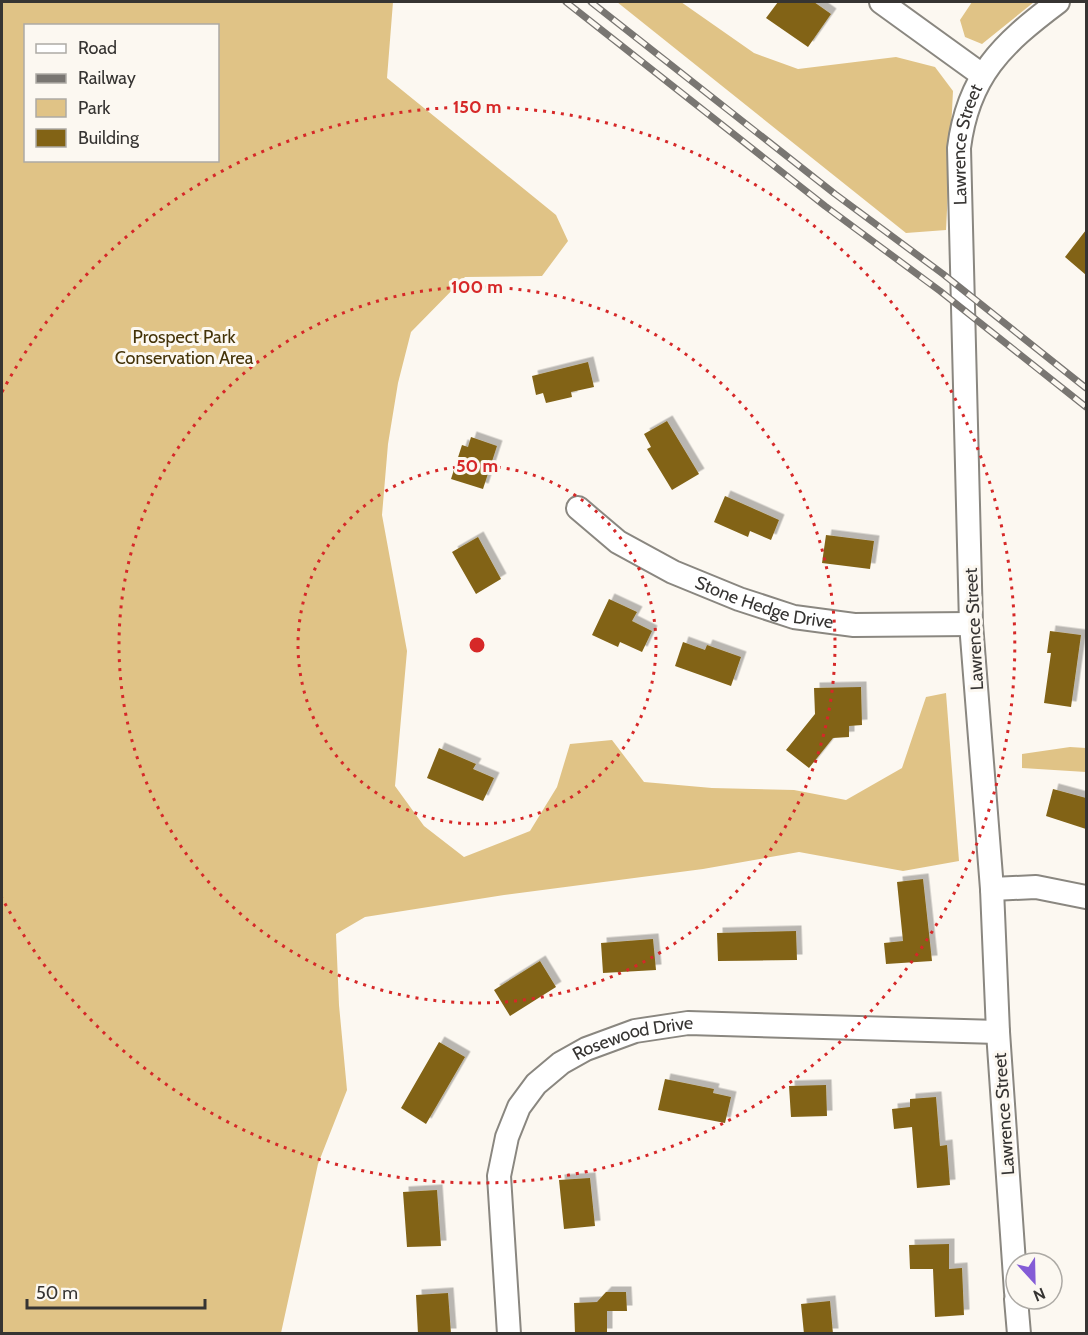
<svg xmlns="http://www.w3.org/2000/svg" width="1088" height="1335" font-family="Cabin,sans-serif">
<defs>
<filter id="shadow"><feDropShadow dx="5.5" dy="-5.5" stdDeviation="0" flood-color="#0004"/></filter>
</defs>
<rect width="100%" height="100%" fill="#fcf8f1"/>
<path fill="#e0c386" fill-rule="evenodd" d="M 2,2 L 393,2 L 387,78 L 556,215 L 568,241 L 542,276 L 465,277 L 411,332 L 398,383 L 388,444 L 382,515 L 407,651 L 395,786 L 424,826 L 464,857 L 530,831 L 557,787 L 570,744 L 612,740 L 644,782 L 712,788 L 794,790 L 846,800 L 902,768 L 926,697 L 946,693 L 959,861 L 903,871 L 799,852 L 703,869 L 504,895 L 365,917 L 336,934 L 339,1005 L 347,1090 L 318,1164 L 281,1333 L 2,1333 ZM 26,26 L 218,26 L 218,160 L 26,160 Z
M 617,2 L 681,2 L 754,53 L 798,69 L 896,57 L 935,67 L 953,91 L 946,230 L 906,233 Z
M 972,2 L 1034,2 L 982,44 L 965,37 L 960,20 Z
M 1070,747 L 1086,748 L 1086,772 L 1022,768 L 1022,754 Z"/>
<path fill="#826315" filter="url(#shadow)" d="M 778,2 L 814,2 L 831,14 L 808,47 L 766,18 Z
M 1086,230 L 1086,275 L 1065,257 Z
M 588,362 L 594,387 L 571,392 L 572,397 L 546,403 L 543,393 L 536,395 L 532,376 Z
M 667,421 L 699,474 L 672,490 L 647,449 L 651,447 L 644,434 Z
M 471,437 L 497,446 L 483,489 L 451,479 L 462,445 L 468,447 Z
M 725,496 L 779,520 L 771,540 L 750,531 L 748,537 L 714,522 Z
M 826,535 L 874,541 L 870,569 L 822,563 Z
M 478,537 L 501,579 L 476,594 L 452,552 Z
M 609,599 L 637,612 L 632,621 L 652,631 L 642,652 L 620,642 L 618,647 L 592,635 Z
M 1050,631 L 1081,635 L 1071,707 L 1044,703 L 1051,653 L 1047,653 Z
M 683,642 L 705,650 L 707,645 L 741,657 L 731,686 L 675,666 Z
M 861,687 L 862,725 L 849,726 L 849,737 L 833,738 L 809,768 L 786,750 L 815,714 L 814,688 Z
M 439,748 L 476,764 L 473,769 L 494,778 L 483,801 L 427,778 Z
M 1053,789 L 1086,798 L 1086,829 L 1046,816 Z
M 923,879 L 932,961 L 886,964 L 884,943 L 903,941 L 897,882 Z
M 796,931 L 797,960 L 718,961 L 717,933 Z
M 653,939 L 656,970 L 603,973 L 601,943 Z
M 540,961 L 556,987 L 510,1016 L 494,990 Z
M 439,1042 L 465,1057 L 426,1124 L 401,1108 Z
M 665,1079 L 714,1089 L 713,1093 L 731,1097 L 725,1123 L 658,1110 Z
M 826,1085 L 827,1116 L 791,1117 L 789,1086 Z
M 936,1097 L 940,1146 L 947,1145 L 950,1185 L 917,1188 L 912,1127 L 894,1129 L 892,1109 L 910,1107 L 910,1099 Z
M 590,1178 L 595,1226 L 564,1229 L 559,1180 Z
M 437,1190 L 441,1246 L 407,1247 L 403,1192 Z
M 949,1244 L 949,1269 L 962,1268 L 964,1315 L 935,1317 L 933,1269 L 910,1269 L 909,1245 Z
M 606,1292 L 626,1292 L 627,1311 L 607,1311 L 607,1334 L 575,1334 L 574,1303 L 597,1302 Z
M 448,1293 L 451,1334 L 418,1334 L 416,1295 Z
M 830,1301 L 833,1334 L 804,1334 L 801,1304 Z"/>
<g fill="none" stroke-linecap="round" stroke-linejoin="round">
<g stroke="#8a8780" stroke-width="26">
<g id="minor">
<path d="M 881,2 L 982,75"/>
<path id="s1" d="M 578,508 L 618,542 L 673,572 L 739,599 L 794,617 L 854,625 L 971,624"/>
<path d="M 992,889 L 1036,887 L 1086,897"/>
<path id="s2" d="M 1016,1292 L 998,1032 L 992,889 L 971,624 L 959,148 C 968,76 1002,44 1058,2"/>
<path d="M 1016,1299 L 1019,1334"/>
<path id="s3" d="M 509,1334 L 499,1176 L 507,1137 L 519,1107 L 536,1084 L 561,1063 L 586,1049 L 635,1031 L 688,1023 L 998,1032"/>
</g>
</g>
<use href="#minor" stroke="#fff" stroke-width="22"/>
<g stroke="#797672" stroke-width="7">
<path id="rail" d="M 566,2 L 825,206 L 940,291 L 1086,407
M 591,2 L 835,194 L 943,274 L 1086,388"/>
</g>
<use href="#rail" stroke="#fcf8f1" stroke-width="4.5" stroke-dasharray="14" stroke-linecap="butt"/>
</g>
<g fill="none" stroke="#d62828" stroke-width="3" stroke-dasharray="3 6">
<circle cx="477" cy="645" r="179"/>
<circle cx="477" cy="645" r="358"/>
<path d="M2 392A538 538 0 1 1 2 898"/>
</g>
<g text-anchor="middle" stroke-width="6" stroke-linejoin="round" paint-order="stroke">
<g font-size="18" fill="#363432" stroke="#fcf8f1">
<text dy="6" stroke="none"><textPath href="#s2" startOffset="1150">Lawrence Street</textPath></text>
<text dy="6" stroke="none"><textPath href="#s1" startOffset="212">Stone Hedge Drive</textPath></text>
<text transform="translate(974 629) rotate(-93)" y="6">Lawrence Street</text>
<text dy="6" stroke="none"><textPath href="#s3" startOffset="369">Rosewood Drive</textPath></text>
<text transform="translate(1004 1114) rotate(-94)" y="6">Lawrence Street</text>
</g>
<g font-size="18" fill="#443308" stroke="#fcf8f1">
<text x="184" y="343">Prospect Park<tspan x="184" dy="21">Conservation Area</tspan></text>
</g>
</g>
<circle cx="477" cy="645" r="9" fill="#d62828" stroke="#fcf8f1" stroke-width="3"/>
<g font-size="18" text-anchor="middle" font-weight="bold" fill="#d62828" stroke="#fcf8f1" stroke-width="6" stroke-linejoin="round" paint-order="stroke">
<text x="477" y="113">150 m</text>
<text x="477" y="293">100 m</text>
<text x="477" y="472">50 m</text>
</g>
<rect width="1088" height="1335" fill="none" stroke="#363432" stroke-width="6"/>
<rect x="24" y="24" width="195" height="138" fill="#fcf8f1" stroke="#adaaa5" stroke-width="1.5"/>
<rect x="36" y="44" width="30" height="9" fill="#ffffff" stroke="#adaaa5" stroke-width="1.5"/>
<text x="78" y="54" font-size="18" fill="#363432">Road</text>
<rect x="36" y="74" width="30" height="9" fill="#797672" stroke="#adaaa5" stroke-width="1.5"/>
<text x="78" y="84" font-size="18" fill="#363432">Railway</text>
<rect x="36" y="99" width="30" height="18" fill="#e0c386" stroke="#adaaa5" stroke-width="1.5"/>
<text x="78" y="114" font-size="18" fill="#363432">Park</text>
<rect x="36" y="129" width="30" height="18" fill="#826315" stroke="#adaaa5" stroke-width="1.5"/>
<text x="78" y="144" font-size="18" fill="#363432">Building</text>
<g transform="translate(1034 1281) rotate(158)"><circle r="28" fill="#fcf8f1" stroke="#adaaa5" stroke-width="1.5"/>
<path d="M0-4.5L10 22L0 15L-10 22Z" fill="#845cd6"/>
<text y="-9" font-size="16" font-weight="bold" text-anchor="middle" fill="#363432">N</text>
</g>
<path d="M27 1299v9h178v-9" fill="none" stroke="#363432" stroke-width="3"/>
<text x="36" y="1299" font-size="18" fill="#363432" stroke="#fcf8f1" stroke-width="4.5" paint-order="stroke">50 m</text>
</svg>
